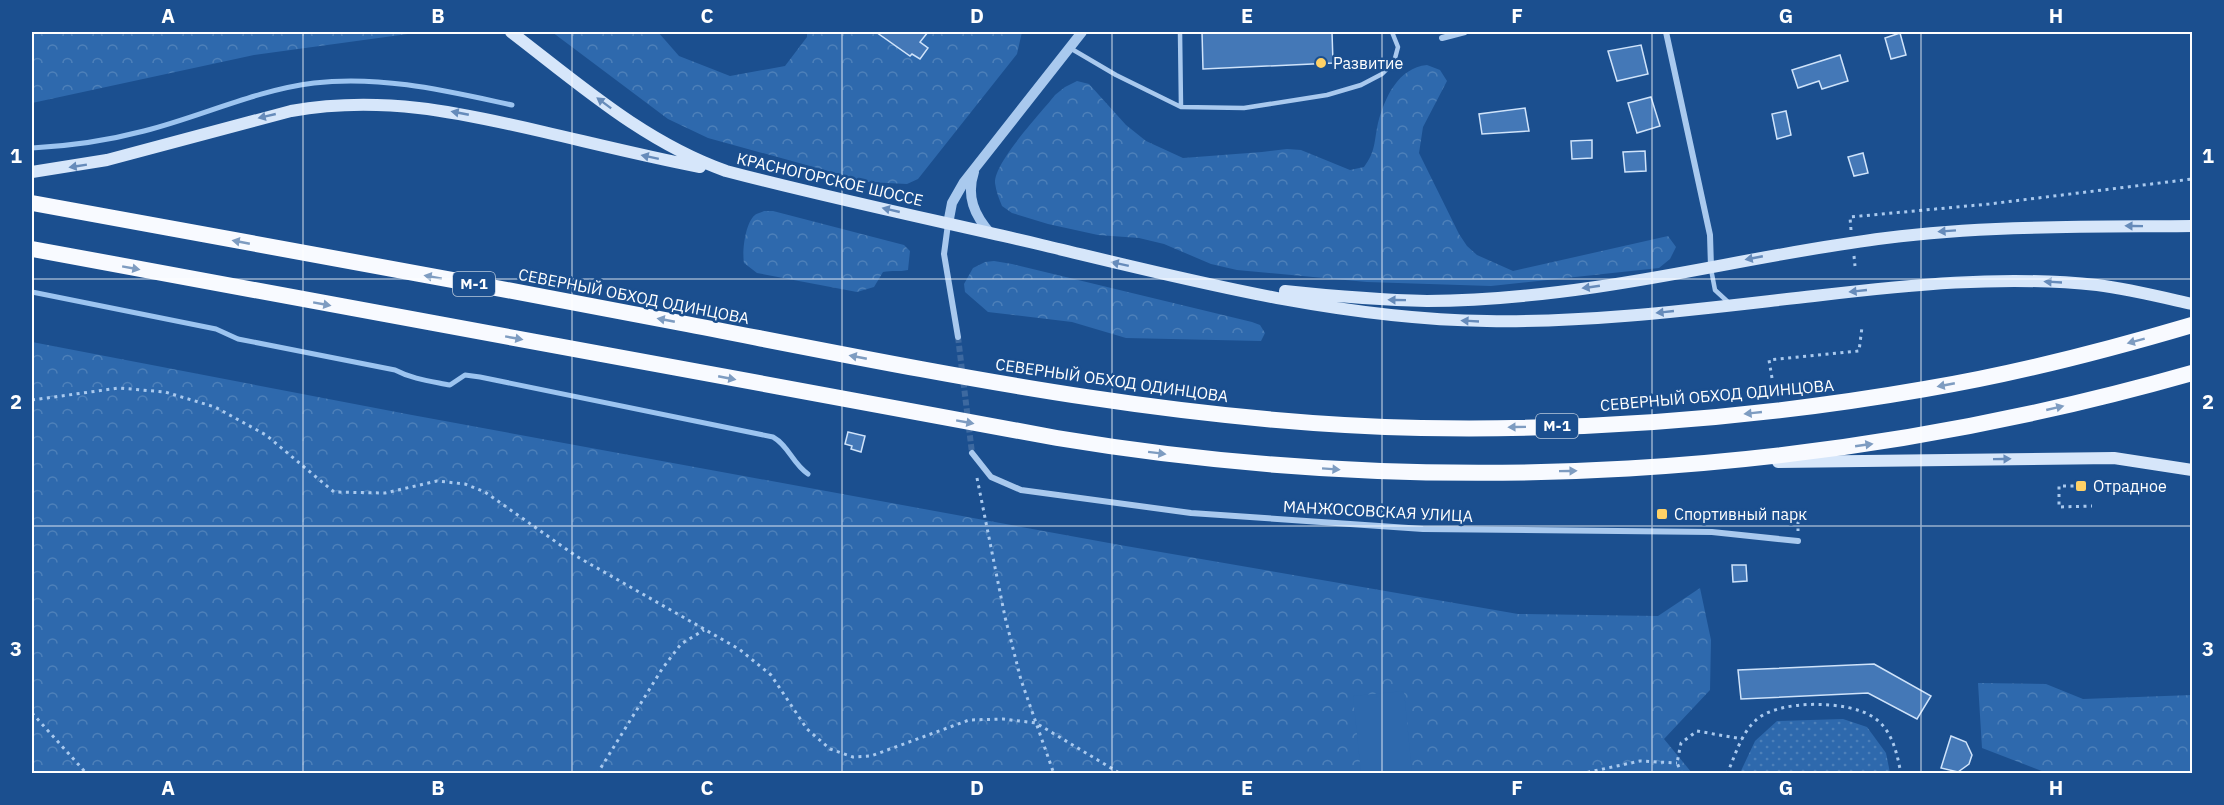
<svg xmlns="http://www.w3.org/2000/svg" width="2224" height="805" font-family="'IBM Plex Sans',sans-serif">
<defs>
<pattern id="grass-dots" width="8" height="8" patternUnits="userSpaceOnUse" patternTransform="scale(1.5)"><rect width="8" height="8" fill="#2e69ad"/><path d="M2 2h.1M6 6h.1" fill="none" stroke="#4d80b9" stroke-width="1.8" stroke-linecap="round"/></pattern>
<pattern id="forest-crowns" width="20" height="18" patternUnits="userSpaceOnUse" patternTransform="scale(1.5)"><rect width="20" height="18" fill="#2e69ad"/><path d="M2 6a3 3 0 1 1 6 0M12 15a3 3 0 1 1 6 0" fill="none" stroke="#4d80b9"/></pattern>
</defs>
<rect width="100%" height="100%" fill="#1b4f8f"/>
<path fill="url(#grass-dots)" d="M 1843,719 L 1867,727 L 1886,753 L 1890,773 L 1740,773 L 1755,741 L 1777,721 Z"/>
<path fill="url(#forest-crowns)" d="M 32,32 L 415,32 L 415,33 L 254,55 L 32,103 Z
M 552,32 L 658,32 L 679,56 L 730,76 L 785,66 L 807,37 L 807,32 L 1022,32 L 1017,54 L 918,179 L 907,184 L 868,182 L 708,138 L 668,119 Z
M 1427,65 L 1440,70 L 1447,81 L 1423,127 L 1419,153 L 1459,234 L 1467,246 L 1477,255 L 1513,271 L 1668,236 L 1676,247 L 1670,259 L 1659,268 L 1491,286 L 1367,282 L 1237,270 L 1211,264 L 1164,244 L 1139,238 L 1098,235 L 1048,224 L 1012,213 L 1002,206 C 999,199 996,191 995,183 C 994,162 1041,113 1055,95 L 1065,87 L 1077,81 L 1089,84 L 1126,125 L 1146,141 L 1183,158 L 1262,152 L 1287,149 L 1301,150 L 1350,170 L 1364,167 C 1376,151 1374,141 1378,123 C 1385,97 1398,68 1427,65 Z
M 764,211 L 773,211 L 904,245 L 910,251 L 908,270 C 899,272 892,270 883,272 L 874,287 L 857,292 L 757,273 L 744,263 C 742,252 745,223 755,215 C 756,214 762,212 764,211 Z
M 994,261 L 1012,264 L 1252,322 L 1260,325 L 1265,333 L 1261,341 L 1126,338 L 1072,322 L 988,312 L 965,292 L 964,284 L 973,268 L 985,262 Z
M 32,342 L 412,415 L 1120,545 L 1518,614 L 1658,616 L 1700,588 L 1711,640 L 1710,690 L 1664,739 L 1692,773 L 32,773 Z
M 1978,683 L 2046,684 L 2083,699 L 2192,695 L 2192,773 L 2047,773 L 1982,748 Z"/>
<path fill="#2e69ad" d="M 1404,691 L 1412,773 L 1361,773 L 1353,696 Z"/>
<g fill="none" stroke-linecap="round" stroke-linejoin="round">
<path stroke="#9cc4f0" stroke-width="5" d="M 32,148 C 70,146 106,141 144,131 C 200,117 256,90 314,83 C 381,75 447,91 512,105
M 32,292 L 216,329 L 238,339 L 395,370 C 412,379 430,381 450,385 L 465,375 L 480,377 L 773,437 C 789,446 792,463 808,474"/>
</g>
<path fill="#4478b7" stroke="#cfe3fa" stroke-width="1.5" d="M 876,32 L 928,32 L 920,42 L 928,48 L 920,59 L 912,54 L 910,56 Z
M 1202,32 L 1332,32 L 1333,63 L 1203,69 Z
M 1900,33 L 1906,55 L 1891,59 L 1885,38 Z
M 1641,45 L 1648,74 L 1617,81 L 1608,51 Z
M 1840,55 L 1848,81 L 1822,89 L 1819,81 L 1798,88 L 1792,70 Z
M 1651,97 L 1660,126 L 1637,133 L 1628,103 Z
M 1525,108 L 1529,131 L 1482,134 L 1479,114 Z
M 1786,111 L 1791,135 L 1777,139 L 1772,114 Z
M 1592,140 L 1592,158 L 1572,159 L 1571,141 Z
M 1645,151 L 1646,171 L 1625,172 L 1623,152 Z
M 1863,153 L 1868,173 L 1854,176 L 1848,157 Z
M 848,432 L 865,436 L 861,452 L 851,449 L 852,446 L 845,444 Z
M 1732,565 L 1746,565 L 1747,581 L 1733,582 Z
M 1874,664 L 1931,696 L 1917,719 L 1868,693 L 1741,699 L 1738,670 Z
M 1951,736 L 1966,742 L 1972,755 L 1969,764 L 1958,772 L 1941,768 Z"/>
<g fill="none" stroke-linecap="round" stroke-linejoin="round">
<path stroke="#3d69a0" stroke-width="6" stroke-dasharray="6 3" stroke-linecap="butt" d="M 958,337 L 972,453"/>
<path stroke="#a9c9ee" stroke-width="3" stroke-dasharray="3 4.5" stroke-linecap="butt" d="M 1851,230 L 1850,217 L 1989,204 L 2192,179
M 1854,256 L 1855,266
M 1772,378 L 1769,360 L 1859,351 L 1862,327
M 32,400 L 119,388 L 165,392 L 215,407 L 266,435 L 334,492 L 385,493 L 437,481 L 465,484 L 485,492 L 576,556 L 739,649 L 771,675 L 807,729 L 830,749 L 853,757 L 871,756 L 969,720 L 1003,719 L 1036,723 L 1121,774
M 977,478 L 1005,617 L 1021,680 L 1054,774
M 2081,486 L 2059,486 L 2059,507 L 2092,506
M 1787,518 L 1798,517 L 1798,531
M 32,713 L 87,774
M 597,774 L 662,669 L 681,644 L 704,630
M 1580,774 L 1640,761 L 1677,763
M 1682,774 L 1677,763 L 1681,743 L 1697,731 L 1742,739
M 1727,774 C 1735,756 1741,734 1755,721 C 1777,699 1848,700 1873,717 C 1892,729 1897,753 1901,774"/>
<path stroke="#a9c9ee" stroke-width="4.5" d="M 1180,32 L 1181,107
M 1070,48 L 1116,75 L 1181,107 L 1244,108 L 1327,95 L 1361,85 L 1382,74 L 1394,62 L 1398,47 L 1392,32
M 1711,269 L 1715,290 L 1728,302"/>
<path stroke="#a9c9ee" stroke-width="6" d="M 1666,32 L 1710,235 L 1711,267
M 1442,38 L 1465,32
M 948,224 L 944,254 L 958,337
M 972,453 L 991,477 L 1021,490 L 1191,513 L 1423,529 L 1712,532 L 1798,541"/>
<path stroke="#a9c9ee" stroke-width="10" d="M 974,172 C 966,196 974,215 991,234
M 948,224 L 952,203 L 964,182 L 1082,32"/>
<path stroke="#d6e6fa" stroke-width="12" d="M 511,32 C 579,84 644,142 726,171 C 829,198 934,220 1038,244 C 1185,279 1335,319 1487,321 C 1596,323 1706,308 1814,296 C 1908,285 2002,275 2097,285 C 2129,289 2161,297 2192,304
M 32,172 L 107,160 L 291,111 C 380,95 458,112 544,132 C 596,144 648,157 700,167
M 1285,291 C 1333,296 1380,300 1427,301 C 1483,301 1541,295 1596,287 C 1693,273 1788,250 1886,238 C 1988,225 2090,227 2192,226
M 1778,462 L 2114,458 L 2192,470"/>
<path stroke="#f8faff" stroke-width="16" d="M 32,203 C 248,243 465,281 681,323 C 925,370 1171,423 1421,428 C 1589,431 1759,418 1925,389 C 2015,374 2104,351 2192,325
M 32,249 L 1057,438 C 1436,501 1823,478 2192,373"/>
</g>
<defs><path id="oneway-solid" d="M-6-.8H1V-3.2L6.5 0L1 3.2V.8H-6Z" transform="scale(1.5)"/></defs>
<g fill="#668bba">
<use href="#oneway-solid" transform="translate(604 103) rotate(-143)"/>
<use href="#oneway-solid" transform="translate(460 113) rotate(-169)"/>
<use href="#oneway-solid" transform="translate(267 116) rotate(167)"/>
<use href="#oneway-solid" transform="translate(650 157) rotate(-168)"/>
<use href="#oneway-solid" transform="translate(78 166) rotate(171)"/>
<use href="#oneway-solid" transform="translate(891 210) rotate(-167)"/>
<use href="#oneway-solid" transform="translate(2134 226) rotate(-179)"/>
<use href="#oneway-solid" transform="translate(1947 231) rotate(176)"/>
<use href="#oneway-solid" transform="translate(1754 258) rotate(169)"/>
<use href="#oneway-solid" transform="translate(1120 264) rotate(-168)"/>
<use href="#oneway-solid" transform="translate(2053 282) rotate(-177)"/>
<use href="#oneway-solid" transform="translate(1591 287) rotate(172)"/>
<use href="#oneway-solid" transform="translate(1858 291) rotate(174)"/>
<use href="#oneway-solid" transform="translate(1397 300) rotate(-179)"/>
<use href="#oneway-solid" transform="translate(1665 312) rotate(174)"/>
<use href="#oneway-solid" transform="translate(1470 321) rotate(-177)"/>
<use href="#oneway-solid" transform="translate(2002 459) rotate(-1)"/>
</g>
<g fill="#7e9cc1">
<use href="#oneway-solid" transform="translate(241 242) rotate(-169)"/>
<use href="#oneway-solid" transform="translate(131 268) rotate(10)"/>
<use href="#oneway-solid" transform="translate(433 277) rotate(-170)"/>
<use href="#oneway-solid" transform="translate(322 304) rotate(10)"/>
<use href="#oneway-solid" transform="translate(666 320) rotate(-169)"/>
<use href="#oneway-solid" transform="translate(514 338) rotate(10)"/>
<use href="#oneway-solid" transform="translate(2136 341) rotate(165)"/>
<use href="#oneway-solid" transform="translate(858 357) rotate(-169)"/>
<use href="#oneway-solid" transform="translate(727 378) rotate(11)"/>
<use href="#oneway-solid" transform="translate(1946 385) rotate(169)"/>
<use href="#oneway-solid" transform="translate(2055 408) rotate(-13)"/>
<use href="#oneway-solid" transform="translate(1753 413) rotate(174)"/>
<use href="#oneway-solid" transform="translate(965 422) rotate(10)"/>
<use href="#oneway-solid" transform="translate(1517 427) rotate(179)"/>
<use href="#oneway-solid" transform="translate(1864 445) rotate(-8)"/>
<use href="#oneway-solid" transform="translate(1157 453) rotate(7)"/>
<use href="#oneway-solid" transform="translate(1331 469) rotate(4)"/>
<use href="#oneway-solid" transform="translate(1568 471) rotate(-1)"/>
</g>
<path fill="none" stroke="#fff" stroke-width="1.5" stroke-opacity="0.55" d="M 303,32 L 303,774M 572,32 L 572,774M 842,32 L 842,774M 1112,32 L 1112,774M 1382,32 L 1382,774M 1652,32 L 1652,774M 1921,32 L 1921,774M 32,279 L 2192,279M 32,526 L 2192,526"/>
<g fill="#ffd166" stroke="#1b4f8f" stroke-width="2">
<circle cx="1321" cy="63" r="6"/>
<rect x="2075" y="480" width="12" height="12" rx="3"/>
<rect x="1656" y="508" width="12" height="12" rx="3"/>
</g>
<g text-anchor="middle" stroke-width="5" stroke-linejoin="round" paint-order="stroke">
<g fill="#1b4f8f" stroke="#bbcadd" stroke-width="1.5">
<rect x="453" y="272" width="42" height="24" rx="4.5"/>
<rect x="1536" y="414" width="42" height="24" rx="4.5"/>
</g>
<g font-size="15" font-weight="bold" fill="#fff">
<text x="474" y="289">М-1</text>
<text x="1557" y="431">М-1</text>
</g>
<g font-size="16" fill="#fff" stroke="#1b4f8f" text-anchor="start">
<text x="1333" y="69">Развитие</text>
<text x="2093" y="492">Отрадное</text>
<text x="1674" y="520">Спортивный парк</text>
</g>
<g font-size="16" fill="#fff" stroke="#1b4f8f">
<text transform="translate(830 179) rotate(13)" y="6">КРАСНОГОРСКОЕ ШОССЕ</text>
<text transform="translate(634 296) rotate(11)" y="6">СЕВЕРНЫЙ ОБХОД ОДИНЦОВА</text>
<text transform="translate(1112 380) rotate(8)" y="6">СЕВЕРНЫЙ ОБХОД ОДИНЦОВА</text>
<text transform="translate(1717 395) rotate(-5)" y="6">СЕВЕРНЫЙ ОБХОД ОДИНЦОВА</text>
<text transform="translate(1378 511) rotate(3)" y="6">МАНЖОСОВСКАЯ УЛИЦА</text>
</g>
</g>
<rect width="2224" height="805" fill="none" stroke="#1b4f8f" stroke-width="66"/>
<rect x="33" y="33" width="2158" height="739" fill="none" stroke="#fff" stroke-width="2"/>
<g font-size="20" text-anchor="middle" font-weight="bold" fill="#fff">
<text x="168" y="23">A</text>
<text x="438" y="23">B</text>
<text x="707" y="23">C</text>
<text x="977" y="23">D</text>
<text x="1247" y="23">E</text>
<text x="1517" y="23">F</text>
<text x="1786" y="23">G</text>
<text x="2056" y="23">H</text>
<text x="16" y="163">1</text>
<text x="2208" y="163">1</text>
<text x="16" y="409">2</text>
<text x="2208" y="409">2</text>
<text x="16" y="656">3</text>
<text x="2208" y="656">3</text>
<text x="168" y="795">A</text>
<text x="438" y="795">B</text>
<text x="707" y="795">C</text>
<text x="977" y="795">D</text>
<text x="1247" y="795">E</text>
<text x="1517" y="795">F</text>
<text x="1786" y="795">G</text>
<text x="2056" y="795">H</text>
</g>
</svg>
